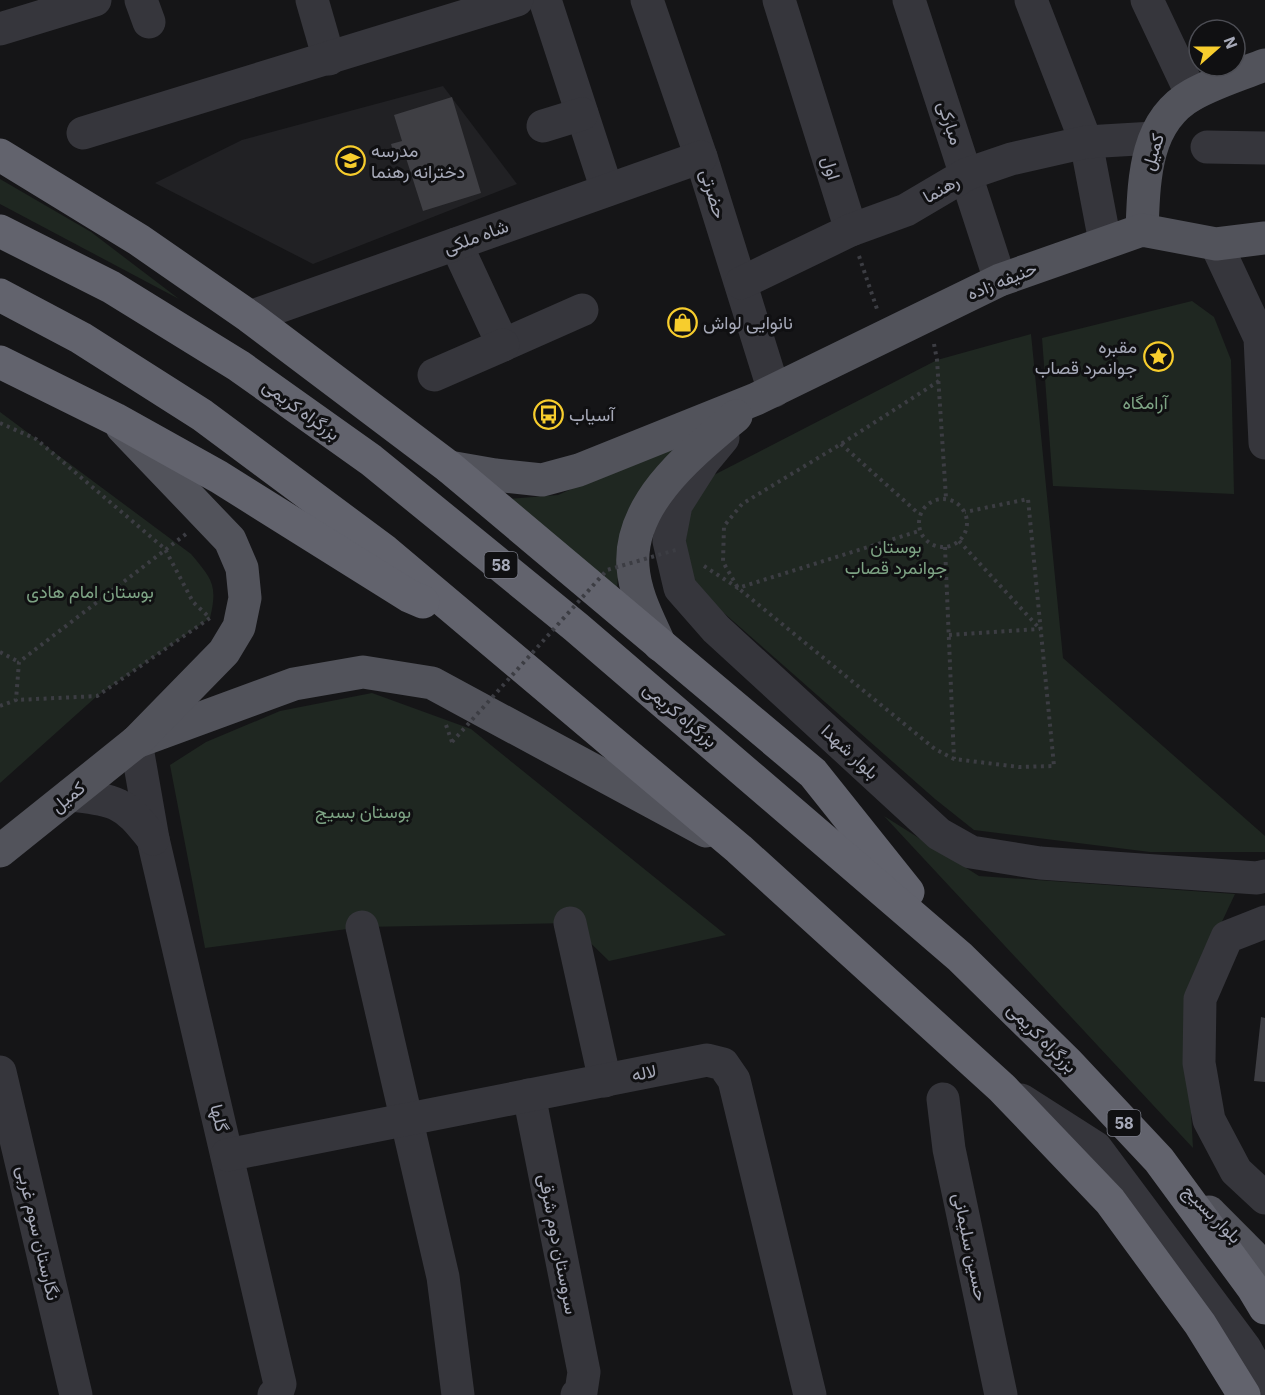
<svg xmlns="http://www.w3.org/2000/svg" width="1265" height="1395" font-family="'IBM Plex Sans',Vazirmatn,sans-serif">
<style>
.built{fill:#212124}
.green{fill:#1f2721}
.building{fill:#3f3f44}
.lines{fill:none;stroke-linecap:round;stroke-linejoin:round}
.path{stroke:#3c3d43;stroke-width:4;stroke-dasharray:3 4.5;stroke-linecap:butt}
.minor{stroke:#36363c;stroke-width:33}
.major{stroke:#52535b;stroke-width:33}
.highway{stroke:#62636d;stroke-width:33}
.path-bridge{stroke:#3c3d43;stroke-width:4;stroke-dasharray:3 4.5;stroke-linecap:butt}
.labels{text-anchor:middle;stroke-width:6;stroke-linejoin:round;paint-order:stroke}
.shield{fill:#101012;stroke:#797b86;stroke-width:1.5}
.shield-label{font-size:16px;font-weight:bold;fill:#a6a9b8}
.street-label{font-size:18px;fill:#a6a9b8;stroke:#101012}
.poi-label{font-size:18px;fill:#a6a9b8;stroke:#101012;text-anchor:start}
.park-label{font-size:18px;fill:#7da384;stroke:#101012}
</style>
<rect width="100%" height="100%" fill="#151517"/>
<polygon class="built" points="443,86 517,184 313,264 155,183 242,140"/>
<g class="green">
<polygon points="0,179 91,232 179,299 0,204"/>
<polygon points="1192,301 1214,317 1231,360 1234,494 1053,486 1042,338"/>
<polygon points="1031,334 1063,658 1265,836 1265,852 1150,852 974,830 935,799 716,606 695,582 684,557 690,499 712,476 937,360"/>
<path d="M0 412 191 554C212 579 218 585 210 618L97 696 0 783Z"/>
<polygon points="707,428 621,541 617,589 508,499 558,495"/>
<polygon points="372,693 471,729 726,935 609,961 570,923 362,927 205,948 170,765 206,742 280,711"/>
<polygon points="884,816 979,876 1235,894 1185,1000 1193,1148"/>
</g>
<g class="building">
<polygon points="452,97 481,193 423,211 406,158 396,161 391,144 402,141 394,115"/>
<polygon points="1261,1017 1265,1018 1265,1082 1254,1081"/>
</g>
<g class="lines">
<g class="path">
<polyline points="859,256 877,309"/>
<polyline points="934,344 937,360 946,498"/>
<polyline points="939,381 841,444 742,504 724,526 723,562 738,588 935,749 954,759 1019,767 1054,766 1028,499 965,512"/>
<polyline points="0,423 36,439 165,549 193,602 210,618 97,696 16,700"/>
<polyline points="841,444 919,514"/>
<circle cx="943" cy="523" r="24"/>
<polyline points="959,541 1040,629"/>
<polyline points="945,547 954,759"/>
<polyline points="704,566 738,588 919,531"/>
<polyline points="949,635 1040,629"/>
<polyline points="0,652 19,662"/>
<polyline points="0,706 16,700 19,662 186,534"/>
<polyline points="446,725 452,742"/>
</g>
<g class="minor">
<polyline points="141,0 149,22"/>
<polyline points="312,0 329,59"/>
<polyline points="545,0 607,190"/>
<polyline points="647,0 701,157 774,391"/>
<polyline points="779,0 851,230"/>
<polyline points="909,0 1000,280"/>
<polyline points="1031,0 1086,142 1105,242"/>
<polyline points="1147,0 1192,95"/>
<polyline points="0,29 95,0"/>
<polyline points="543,126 582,114"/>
<polyline points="83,133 517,0"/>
<polyline points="1207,147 1265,148"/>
<polyline points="456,244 503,345 582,310"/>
<polyline points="1216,244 1260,338 1265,443"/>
<polyline points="741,283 851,230 906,210 967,174 1011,159 1086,142 1154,138"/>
<polyline points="250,317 701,157"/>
<polyline points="434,375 503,345"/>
<polyline points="723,438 704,461 676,505 669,541 680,588 716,629 939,834 971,852 1040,863 1257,878 1265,876"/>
<polyline points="136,742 153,839 280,1384 277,1393 274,1395"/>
<path d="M70 795C86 797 104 798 118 805 133 812 143 827 153 839"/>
<polyline points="1265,922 1227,937 1200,999 1199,1063 1209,1120 1236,1171 1265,1198"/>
<polyline points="570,923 605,1081"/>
<polyline points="362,927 443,1277 458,1395"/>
<polyline points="0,1072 76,1395"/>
<polyline points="529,1095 584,1372 581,1392 577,1395"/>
<polyline points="943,1099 949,1149 1001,1395"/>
<polyline points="1021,1100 1096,1148 1245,1348 1265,1385"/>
<polyline points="227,1155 707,1060 723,1064 734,1080 810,1395"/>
</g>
<g class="major">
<path d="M1142 230C1144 181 1144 122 1192 95 1215 82 1241 74 1265 65"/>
<polyline points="449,467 495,475 542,480 579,470 756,399 1000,280 1142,230 1216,244 1265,238"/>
<path d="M660 645C649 620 635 595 633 567 628 503 692 453 736 416"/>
<polyline points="136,742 294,684 363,672 432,683 706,831"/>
<polyline points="0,851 136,742 224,652 239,627 245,598 242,568 230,540 122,427"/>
<polyline points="1209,1212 1265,1268"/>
</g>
<g class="highway">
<polyline points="0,155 139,240 250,317 449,467 813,773 908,892"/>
<polyline points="0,231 111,287 239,366 371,460 576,627 960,957 1068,1063 1159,1160 1253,1288 1265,1308"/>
<polyline points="0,295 81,338 202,415 385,551 739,849 1002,1088 1110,1201 1200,1324 1244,1395"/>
<polyline points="0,362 115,419 219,477 409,596 423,602"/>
</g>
<polyline class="path-bridge" points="452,742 607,570 679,549"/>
</g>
<defs>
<symbol id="school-ring" viewBox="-11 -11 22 22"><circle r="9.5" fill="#101012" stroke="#f7cd2d" stroke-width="1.5"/><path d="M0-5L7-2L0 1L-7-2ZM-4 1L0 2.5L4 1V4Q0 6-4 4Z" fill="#f7cd2d"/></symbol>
<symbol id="shop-ring" viewBox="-11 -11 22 22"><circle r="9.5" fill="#101012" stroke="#f7cd2d" stroke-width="1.5"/><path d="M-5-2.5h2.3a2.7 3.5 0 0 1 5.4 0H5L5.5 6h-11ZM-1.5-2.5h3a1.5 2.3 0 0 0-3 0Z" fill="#f7cd2d"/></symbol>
<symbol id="sight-ring" viewBox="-11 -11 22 22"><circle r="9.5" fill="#101012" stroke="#f7cd2d" stroke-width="1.5"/><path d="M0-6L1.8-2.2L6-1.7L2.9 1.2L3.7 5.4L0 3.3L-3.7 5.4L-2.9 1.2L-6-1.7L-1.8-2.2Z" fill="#f7cd2d"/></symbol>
<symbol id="bus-ring" viewBox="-11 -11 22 22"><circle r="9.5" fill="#101012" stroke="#f7cd2d" stroke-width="1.5"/><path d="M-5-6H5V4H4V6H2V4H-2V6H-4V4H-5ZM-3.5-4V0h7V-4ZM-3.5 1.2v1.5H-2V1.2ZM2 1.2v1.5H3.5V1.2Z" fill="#f7cd2d"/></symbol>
</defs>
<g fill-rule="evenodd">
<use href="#school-ring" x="334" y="144" width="33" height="33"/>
<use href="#shop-ring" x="666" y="306" width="33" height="33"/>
<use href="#sight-ring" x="1142" y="340" width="33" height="33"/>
<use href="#bus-ring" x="532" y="398" width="33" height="33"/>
</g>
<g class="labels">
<g class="shield">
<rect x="484.5" y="552" width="33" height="26" rx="4.5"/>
<rect x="1107.5" y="1110" width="33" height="26" rx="4.5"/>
</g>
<g class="shield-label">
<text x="501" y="571">58</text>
<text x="1124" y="1129">58</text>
</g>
<g class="street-label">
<text transform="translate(950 123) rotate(72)" y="6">مبارکی</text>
<text transform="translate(1153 152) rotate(-73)" y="6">کمیل</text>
<text transform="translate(831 168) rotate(73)" y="6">اول</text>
<text transform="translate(941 189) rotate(-30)" y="6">رهنما</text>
<text transform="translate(713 194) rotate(73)" y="6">حضرتی</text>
<text transform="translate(476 237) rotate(-20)" y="6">شاه ملکی</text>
<text transform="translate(1002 281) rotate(-22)" y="6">حنیفه زاده</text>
<text transform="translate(301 410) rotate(36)" y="6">بزرگراه کریمی</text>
<text transform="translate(680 715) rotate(40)" y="6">بزرگراه کریمی</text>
<text transform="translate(850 752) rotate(43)" y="6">بلوار شهدا</text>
<text transform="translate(68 797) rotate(-39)" y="6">کمیل</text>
<text transform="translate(1042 1038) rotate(45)" y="6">بزرگراه کریمی</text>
<text transform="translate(644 1073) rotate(-11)" y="6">لاله</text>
<text transform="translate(219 1118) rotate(77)" y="6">گلها</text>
<text transform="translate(1212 1214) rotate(45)" y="6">بلوار بسیج</text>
<text transform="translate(38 1233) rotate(77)" y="6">نگارستان سوم غربی</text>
<text transform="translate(558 1244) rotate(79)" y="6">سروستان دوم شرقی</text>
<text transform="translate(970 1247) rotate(78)" y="6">حسین سلیمانی</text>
</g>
<g class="poi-label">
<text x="371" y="157">مدرسه<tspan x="371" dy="21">دخترانه رهنما</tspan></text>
<text x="703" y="329">نانوایی لواش</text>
<text x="1137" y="353" text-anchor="end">مقبره<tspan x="1137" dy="21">جوانمرد قصاب</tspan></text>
<text x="569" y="421">آسیاب</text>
</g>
<g class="park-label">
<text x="1145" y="409">آرامگاه</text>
<text x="896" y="553">بوستان<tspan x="896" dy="21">جوانمرد قصاب</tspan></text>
<text x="90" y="598">بوستان امام هادی</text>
<text x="363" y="818">بوستان بسیج</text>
</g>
</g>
<g transform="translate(1217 48) rotate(69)"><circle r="28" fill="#101012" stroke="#4c4d54" stroke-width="1.5"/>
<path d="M0-4.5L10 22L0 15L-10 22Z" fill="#f7cd2d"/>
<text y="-9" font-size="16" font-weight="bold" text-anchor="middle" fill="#a6a9b8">N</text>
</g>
</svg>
